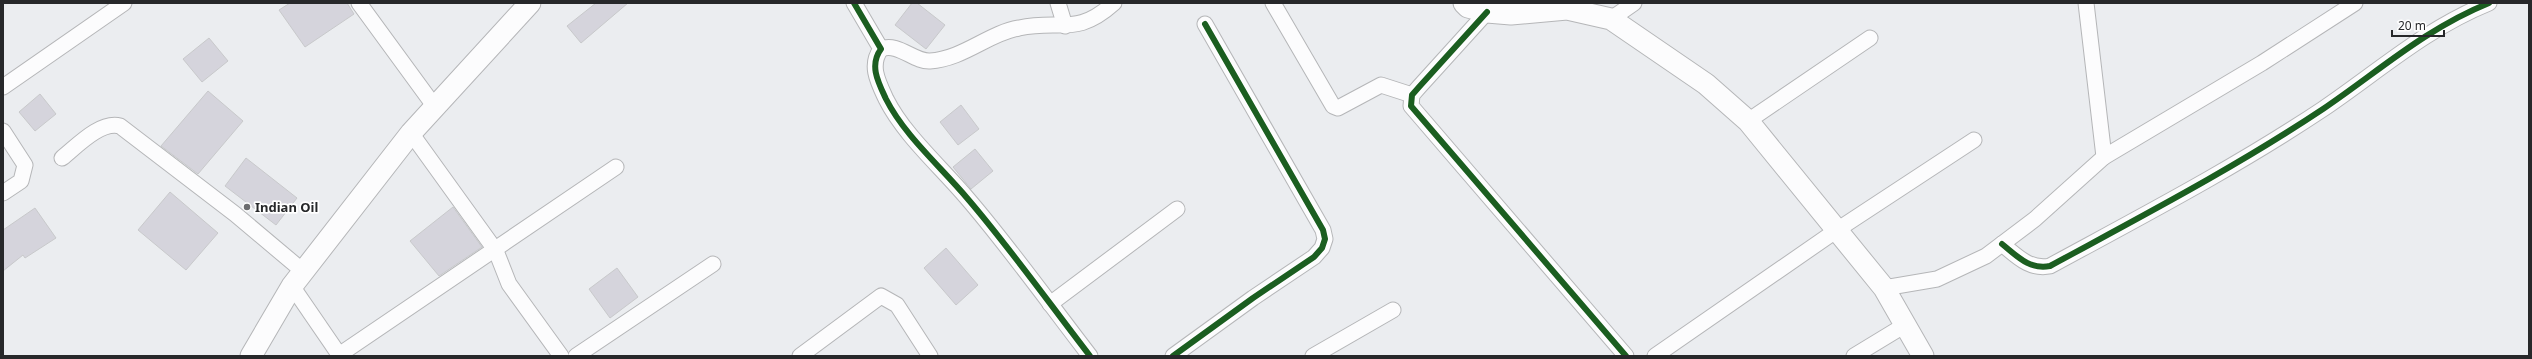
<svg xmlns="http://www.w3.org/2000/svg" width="2532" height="359" font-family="'Noto Sans',sans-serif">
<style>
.building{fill:#d5d4dc;stroke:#c8c9cb}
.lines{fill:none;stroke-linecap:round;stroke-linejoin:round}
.minor-casing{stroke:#b5b6b8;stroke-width:17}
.secondary-casing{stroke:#b5b6b8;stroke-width:23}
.minor{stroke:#fcfcfd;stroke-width:15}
.secondary{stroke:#fcfcfd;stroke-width:21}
.cycleway-casing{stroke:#fff;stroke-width:8}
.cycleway{stroke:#1b5e20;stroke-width:6}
.poi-dot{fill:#6c6d6f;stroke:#fff;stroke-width:1.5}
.labels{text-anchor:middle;stroke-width:3.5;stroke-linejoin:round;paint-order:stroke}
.poi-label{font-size:13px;font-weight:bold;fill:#27282a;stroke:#fff;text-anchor:start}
</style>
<rect width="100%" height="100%" fill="#ebedf0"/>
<g class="building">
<polygon points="290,3 347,3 354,14 305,47 279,10"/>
<polygon points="596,3 628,3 581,43 567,26"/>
<polygon points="912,3 917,3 945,25 926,49 895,25"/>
<polygon points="209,38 228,61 202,82 183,59"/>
<polygon points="208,91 243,121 198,174 161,146"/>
<polygon points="40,94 56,114 35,131 19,112"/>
<polygon points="961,105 979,129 958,145 940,122"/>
<polygon points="975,149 993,171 971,189 953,167"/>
<polygon points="246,158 297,198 276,225 225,186"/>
<polygon points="170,192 218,233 186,270 138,230"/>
<polygon points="453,207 482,247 439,276 410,241"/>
<polygon points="35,208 56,238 25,258 23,255 3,271 3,230"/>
<polygon points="946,248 978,285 956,305 924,268"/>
<polygon points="617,268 638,297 610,318 589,289"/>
</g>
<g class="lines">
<defs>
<g id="minor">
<polyline points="359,3 435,107"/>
<path d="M854 3 881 49C869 65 878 82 886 99 904 135 941 167 967 198 1010 248 1049 303 1090 356"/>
<polyline points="1058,3 1065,26"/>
<polyline points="1273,3 1333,106 1338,108 1381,85 1412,95"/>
<polyline points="2086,3 2104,157"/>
<polyline points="1487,12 1419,87 1412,95 1411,106 1626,356"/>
<polyline points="1611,19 1634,3"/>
<path d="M881 49C898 42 914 62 930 61 963 59 989 33 1019 28 1062 19 1076 37 1114 3"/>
<polyline points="3,87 124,3"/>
<polyline points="1748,121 1870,38"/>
<polyline points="3,131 25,165 21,181 3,193"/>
<polyline points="411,133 496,251 509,284 561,356"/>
<path d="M62 158C77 146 100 121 120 126L235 214 304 272"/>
<path d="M2002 244C2017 256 2029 270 2050 266 2142 216 2236 167 2323 109 2379 71 2425 29 2489 3"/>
<polyline points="292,286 340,356"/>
<polyline points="1884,288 1937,279 1986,256 2035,219 2104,157 2262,63 2355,3"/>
<polyline points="1050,304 1177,209"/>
<polyline points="339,355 616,167"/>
<polyline points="576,356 713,264"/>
<polyline points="800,356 881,296 897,305 930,356"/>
<polyline points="1173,356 1253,298 1314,257 1322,248 1325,239 1323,230 1205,24"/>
<polyline points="1313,356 1393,310"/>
<polyline points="1655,356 1837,230 1974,140"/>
<polyline points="1854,356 1905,325"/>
</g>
<g id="secondary">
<polyline points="1464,3 1468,7 1487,12 1511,14 1567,9 1611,19 1706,84 1748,121 1884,288 1923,356"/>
<polyline points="251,356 292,286 411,133 530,3"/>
</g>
</defs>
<use href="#minor" class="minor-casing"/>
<use href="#secondary" class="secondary-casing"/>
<use href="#minor" class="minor"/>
<use href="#secondary" class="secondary"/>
<defs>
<g id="cycleway">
<path d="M854 3 881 49C869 65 878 82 886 99 904 135 941 167 967 198 1010 248 1049 303 1090 356"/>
<polyline points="1487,12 1419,87 1412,95 1411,106 1626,356"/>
<path d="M2002 244C2017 256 2029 270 2050 266 2142 216 2236 167 2323 109 2379 71 2425 29 2489 3"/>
<polyline points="1173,356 1253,298 1314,257 1322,248 1325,239 1323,230 1205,24"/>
</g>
</defs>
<use href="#cycleway" class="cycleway-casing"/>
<use href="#cycleway" class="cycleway"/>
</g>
<circle class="poi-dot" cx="247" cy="207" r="4"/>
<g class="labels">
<g class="poi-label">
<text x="255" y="212">Indian Oil</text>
</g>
</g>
<rect width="2532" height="359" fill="none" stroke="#27282a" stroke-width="8"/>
<path d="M2392 30v6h52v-6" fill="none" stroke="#27282a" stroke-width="2"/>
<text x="2398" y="30" font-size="12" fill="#27282a" stroke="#ffffff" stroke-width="3" paint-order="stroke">20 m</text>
</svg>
